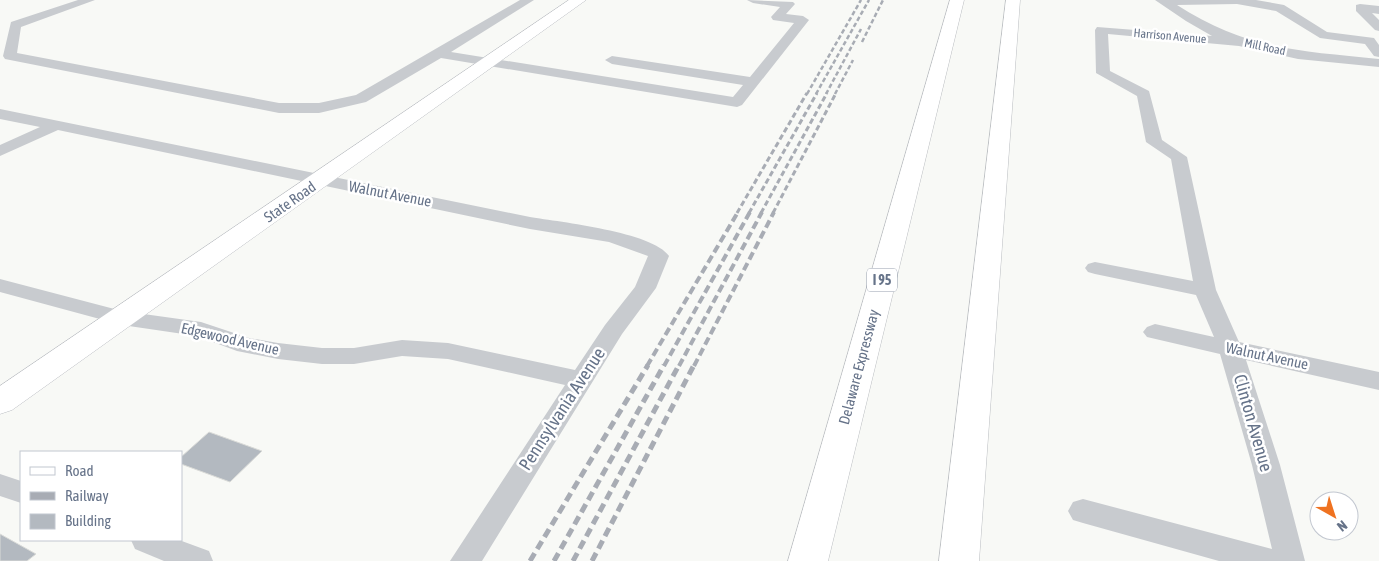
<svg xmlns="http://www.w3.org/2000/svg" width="1379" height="561" font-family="'Asap Condensed',sans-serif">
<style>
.building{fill:#b3b9c0;stroke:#dadbd8}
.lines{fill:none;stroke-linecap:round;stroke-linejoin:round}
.major-casing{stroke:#bbbec3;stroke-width:1}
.highway-casing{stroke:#babdc1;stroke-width:1}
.minor{fill:#c8cbcf;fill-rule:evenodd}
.major{fill:#fff;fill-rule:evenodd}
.highway{fill:#fff;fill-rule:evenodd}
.rail-far3{stroke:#a8acb4;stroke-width:2.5;stroke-dasharray:4.5 2.5;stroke-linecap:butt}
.rail-far2{stroke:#a8acb4;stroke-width:3;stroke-dasharray:5.5 3;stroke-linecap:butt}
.rail-far1{stroke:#a8acb4;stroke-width:4;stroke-dasharray:8 4;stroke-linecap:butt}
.rail{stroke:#a8acb4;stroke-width:5;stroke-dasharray:9 5;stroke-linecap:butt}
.labels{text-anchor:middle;stroke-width:5;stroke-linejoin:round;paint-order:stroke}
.far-street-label{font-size:12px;fill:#667389;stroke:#fff}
.shield{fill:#fff;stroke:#949dac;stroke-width:1}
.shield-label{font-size:14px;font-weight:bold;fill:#667389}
.street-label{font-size:15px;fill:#667389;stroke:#fff}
.near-street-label{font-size:18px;fill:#667389;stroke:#fff}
</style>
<rect width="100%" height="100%" fill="#f8f9f6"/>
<g class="building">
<polygon points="209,432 262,451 230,482 181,464 181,457"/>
<polygon points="0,534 36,554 27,561 0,561"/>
</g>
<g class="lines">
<defs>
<polygon id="major" points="569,0 586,0 12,410 0,414 0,386"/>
<g id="highway">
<polygon points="950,0 964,0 828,561 788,561"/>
<polygon points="1006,0 1020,0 979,561 939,561"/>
</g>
</defs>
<use href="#major" class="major-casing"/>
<use href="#highway" class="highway-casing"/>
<g class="minor">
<polygon points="78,0 95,0 21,27 17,53 279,103 319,103 356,95 520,0 534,0 451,52 733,97 743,85 612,64 605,60 612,56 750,77 794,23 773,20 771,17 780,7 753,3 747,0 793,2 795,4 786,14 803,16 809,20 742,105 737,107 441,58 366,102 319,113 279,113 5,59 3,56 11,22"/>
<path d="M1155 0H1256L1284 5 1327 32 1374 38 1379 45V57L1374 56 1365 44 1320 38 1276 11 1237 4 1177 5C1247 50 1300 51 1379 59V67L1298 59 1239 46 1108 34 1110 71 1149 91 1162 140 1187 157 1216 290 1239 342 1379 372V390L1246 360 1280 465 1305 561H1219L1083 523 1073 520 1068 511 1073 502 1083 499 1272 549 1252 465 1220 354 1147 337 1143 332 1147 327 1155 324 1214 337 1196 295 1095 274 1088 272 1085 268 1088 264 1095 262 1193 281 1171 159 1146 142 1137 96 1096 73 1095 30 1097 27 1212 36 1186 21Z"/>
<polygon points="1360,4 1379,6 1379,14 1372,13 1379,20 1379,31 1375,30 1356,11 1356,5"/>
<path d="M0 109 530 217C560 222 653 232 669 256L656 288 622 334 482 561H450L565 385 448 359 402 356 354 364H322L278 359 237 351 197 336 122 325 0 292V279L122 311 201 322 249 338 278 343 322 348H354L402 340 448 343 575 370 605 325 635 287 648 256 609 242 530 229 58 130 0 156V145L40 127 0 119Z"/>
<polygon points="0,474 21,481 21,503 0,496"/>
<polygon points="131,540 179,540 209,551 213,561 164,561 135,549"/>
</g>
<use href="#major" class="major"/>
<use href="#highway" class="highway"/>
<g class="rail-far3">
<polyline points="862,42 883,0"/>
<polyline points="807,94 861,0"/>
<polyline points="816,94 869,0"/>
<polyline points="826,94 861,29"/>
<polyline points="835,94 853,60"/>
</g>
<g class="rail-far2">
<polyline points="737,213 807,93"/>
<polyline points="749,213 817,93"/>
<polyline points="761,213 827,93"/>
<polyline points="773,213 836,93"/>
</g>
<g class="rail-far1">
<polyline points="647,366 738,212"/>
<polyline points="664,366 750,212"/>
<polyline points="679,366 762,212"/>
<polyline points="694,366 774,212"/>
</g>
<g class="rail">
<polyline points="530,561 648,365"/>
<polyline points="554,561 664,365"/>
<polyline points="573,561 679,365"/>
<polyline points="592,561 694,365"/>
</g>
</g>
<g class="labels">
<g class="far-street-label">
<text transform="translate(1170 36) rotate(5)" y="4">Harrison Avenue</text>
<text transform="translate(1265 47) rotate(12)" y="4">Mill Road</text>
</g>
<rect class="shield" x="867" y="268.5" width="30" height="23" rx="4"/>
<g class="shield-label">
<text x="882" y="285">I 95</text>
</g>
<g class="street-label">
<text transform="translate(390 194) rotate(11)" y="5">Walnut Avenue</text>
<text transform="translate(290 202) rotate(-35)" y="5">State Road</text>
<text transform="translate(230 339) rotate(13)" y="5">Edgewood Avenue</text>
<text transform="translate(1267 356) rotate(12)" y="5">Walnut Avenue</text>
<text transform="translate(859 367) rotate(-75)" y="5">Delaware Expressway</text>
</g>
<g class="near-street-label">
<text transform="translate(562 409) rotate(-57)" y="6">Pennsylvania Avenue</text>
<text transform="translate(1253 423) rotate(74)" y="6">Clinton Avenue</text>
</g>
</g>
<rect x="20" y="451" width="162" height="90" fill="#ffffff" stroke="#c2c7d0"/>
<rect x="30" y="467" width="25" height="8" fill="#ffffff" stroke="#c2c7d0"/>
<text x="65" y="476" font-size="15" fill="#667389">Road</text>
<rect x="30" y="492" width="25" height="8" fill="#a8acb4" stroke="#c2c7d0"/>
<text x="65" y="501" font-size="15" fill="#667389">Railway</text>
<rect x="30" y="514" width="25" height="15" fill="#b3b9c0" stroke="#c2c7d0"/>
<text x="65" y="526" font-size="15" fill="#667389">Building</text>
<g transform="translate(1334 516) rotate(141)"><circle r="24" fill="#ffffff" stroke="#c2c7d0"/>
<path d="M0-4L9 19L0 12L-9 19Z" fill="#ef7220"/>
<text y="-8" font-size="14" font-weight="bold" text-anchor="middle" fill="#667389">N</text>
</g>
</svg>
